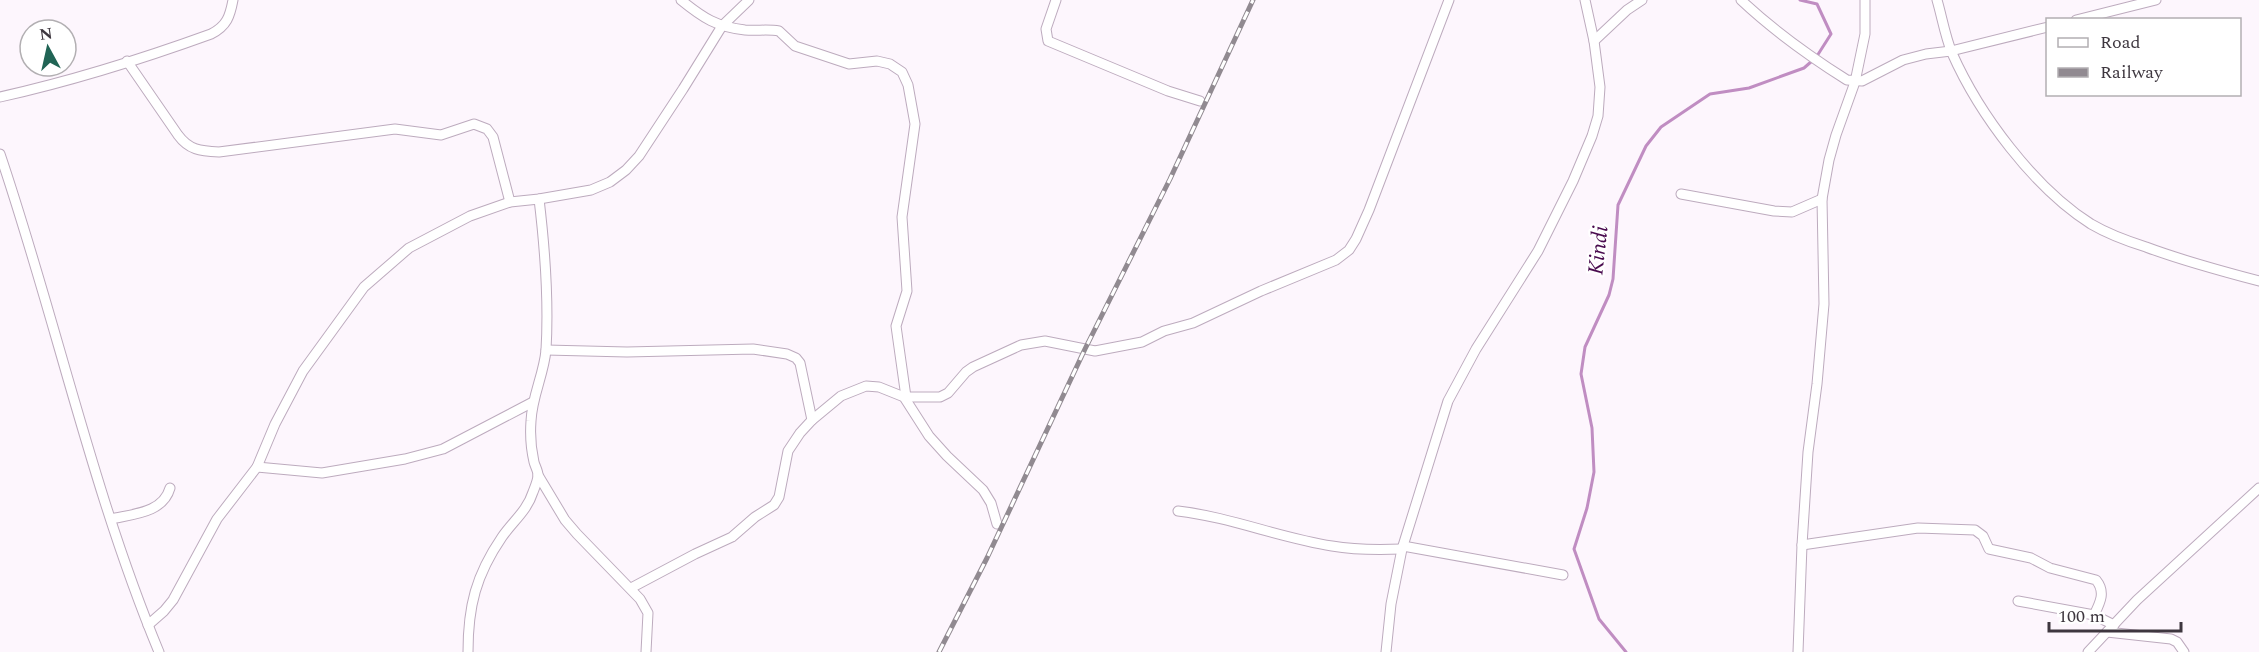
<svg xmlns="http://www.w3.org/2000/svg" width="2259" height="652" font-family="Spectral,serif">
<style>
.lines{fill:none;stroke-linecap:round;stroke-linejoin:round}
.stream{stroke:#c08dc2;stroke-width:3}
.minor-casing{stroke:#bdabbe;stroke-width:11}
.minor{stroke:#fff;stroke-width:9}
.rail-casing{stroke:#918a91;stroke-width:5}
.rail{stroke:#fff;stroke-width:3;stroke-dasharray:9;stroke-linecap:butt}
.labels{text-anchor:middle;stroke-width:4.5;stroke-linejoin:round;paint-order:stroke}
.water-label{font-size:22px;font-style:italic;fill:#4a0b4f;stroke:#fff}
</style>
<rect width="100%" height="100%" fill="#fdf6fd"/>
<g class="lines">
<g class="stream">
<polyline points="1800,0 1817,4 1831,34 1817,56"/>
<polyline points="1626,652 1599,619 1574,549 1587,508 1594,472 1592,428 1581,374 1585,347 1609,295 1613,279 1618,205 1646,146 1661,127 1710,94 1749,88 1804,68 1812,61"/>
</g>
<defs>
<g id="minor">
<path d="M681 0C703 18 717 27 745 30 757 31 768 29 779 31L795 46 849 64 877 61 890 64 902 72 908 85 915 124 902 217 907 291 896 326 906 397"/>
<polyline points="1056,0 1046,29 1048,41 1168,91 1200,101"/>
<path d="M1741 0C1774 31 1809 56 1847 80L1862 81 1903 60 1926 54 1951 51 2048 27"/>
<path d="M1937 0C1942 17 1945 36 1952 53 1979 114 2034 188 2091 224 2108 234 2127 241 2146 247 2183 261 2221 271 2259 281"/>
<polyline points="2076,20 2156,0"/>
<polyline points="1594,41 1627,10 1642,0"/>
<path d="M127 61 178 135C189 150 200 151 219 152L395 129 441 135 474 124 487 129 493 137 510 202"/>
<path d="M0 97C72 81 142 59 211 34 227 26 230 16 233 0"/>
<path d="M0 154C56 319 92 491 159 652"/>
<polyline points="1681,194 1774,211 1792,212 1822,199"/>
<polyline points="546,350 627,352 753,349 787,354 796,358 800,363 812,420"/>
<polyline points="904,397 940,397 948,393 966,372 973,367 1021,345 1045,341 1095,351 1142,342 1164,331 1193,323 1261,291 1336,260 1349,250 1356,239 1369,210 1449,0"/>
<polyline points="257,467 322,473 405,459 443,449 533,402"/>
<polyline points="538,475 565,520 577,534 640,599 648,613 646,652"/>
<path d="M1178 511C1230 517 1280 538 1332 546 1355 550 1378 550 1402 549"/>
<path d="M111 519C133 514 163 513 170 488"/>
<path d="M1802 545 1918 528 1975 530 1983 536 1989 549 2031 558 2050 568 2096 580C2106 592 2100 603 2094 615"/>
<polyline points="1403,546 1563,575"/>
<polyline points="631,588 695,554 732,537 755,517 774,505 779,497 788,451 800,433 812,420 841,396 866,386 879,387 904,397 929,436 947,456 983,490 991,503 997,524"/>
<polyline points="2018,601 2094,615 2114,625"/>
<polyline points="148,625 164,611 173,600 217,519 257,467 275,424 303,371 364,287 409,248 470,216 510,202 539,199 591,190 610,182 626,170 639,156 683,89 722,26 749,0"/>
<polyline points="2107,632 2171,639 2177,642 2184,652"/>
<path d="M468 652C468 606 476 575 502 537 513 521 527 511 533 492 535 487 538 480 538 475 538 471 535 466 534 462 531 449 530 434 531 421 532 396 544 374 546 350 549 300 545 249 539 199"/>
<polyline points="1386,652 1391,604 1402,549 1448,401 1476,349 1538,251 1573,181 1592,136 1598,116 1600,87 1594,41 1585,0"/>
<polyline points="1798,652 1802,545 1808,452 1817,384 1824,304 1822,199 1829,160 1836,135 1855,82 1865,34 1865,0"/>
<polyline points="2088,652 2137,600 2259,488"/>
</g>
</defs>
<use href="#minor" class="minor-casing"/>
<use href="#minor" class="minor"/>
<defs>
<polyline id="rail" points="939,652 987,558 1085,349 1170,179 1253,0"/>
</defs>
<use href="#rail" class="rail-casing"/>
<use href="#rail" class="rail"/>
</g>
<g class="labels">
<g class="water-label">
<text transform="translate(1597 250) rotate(-84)" y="8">Kindi</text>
</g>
</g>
<rect x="2046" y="18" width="195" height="78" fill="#ffffff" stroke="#b2afb2" stroke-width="1.5"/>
<rect x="2058" y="38" width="30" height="9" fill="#ffffff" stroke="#b2afb2" stroke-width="1.5"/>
<text x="2100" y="48" font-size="18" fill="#3e373f">Road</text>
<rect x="2058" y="68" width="30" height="9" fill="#918a91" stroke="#b2afb2" stroke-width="1.5"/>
<text x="2100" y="78" font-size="18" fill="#3e373f">Railway</text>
<g transform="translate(48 48) rotate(352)"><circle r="28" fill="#ffffff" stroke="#b2afb2" stroke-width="1.5"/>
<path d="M0-4.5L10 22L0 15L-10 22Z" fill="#216455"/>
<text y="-9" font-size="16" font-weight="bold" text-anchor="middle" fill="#3e373f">N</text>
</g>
<path d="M2049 622v9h132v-9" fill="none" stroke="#3e373f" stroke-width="3"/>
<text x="2058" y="622" font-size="18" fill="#3e373f" stroke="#ffffff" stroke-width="4.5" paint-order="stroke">100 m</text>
</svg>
